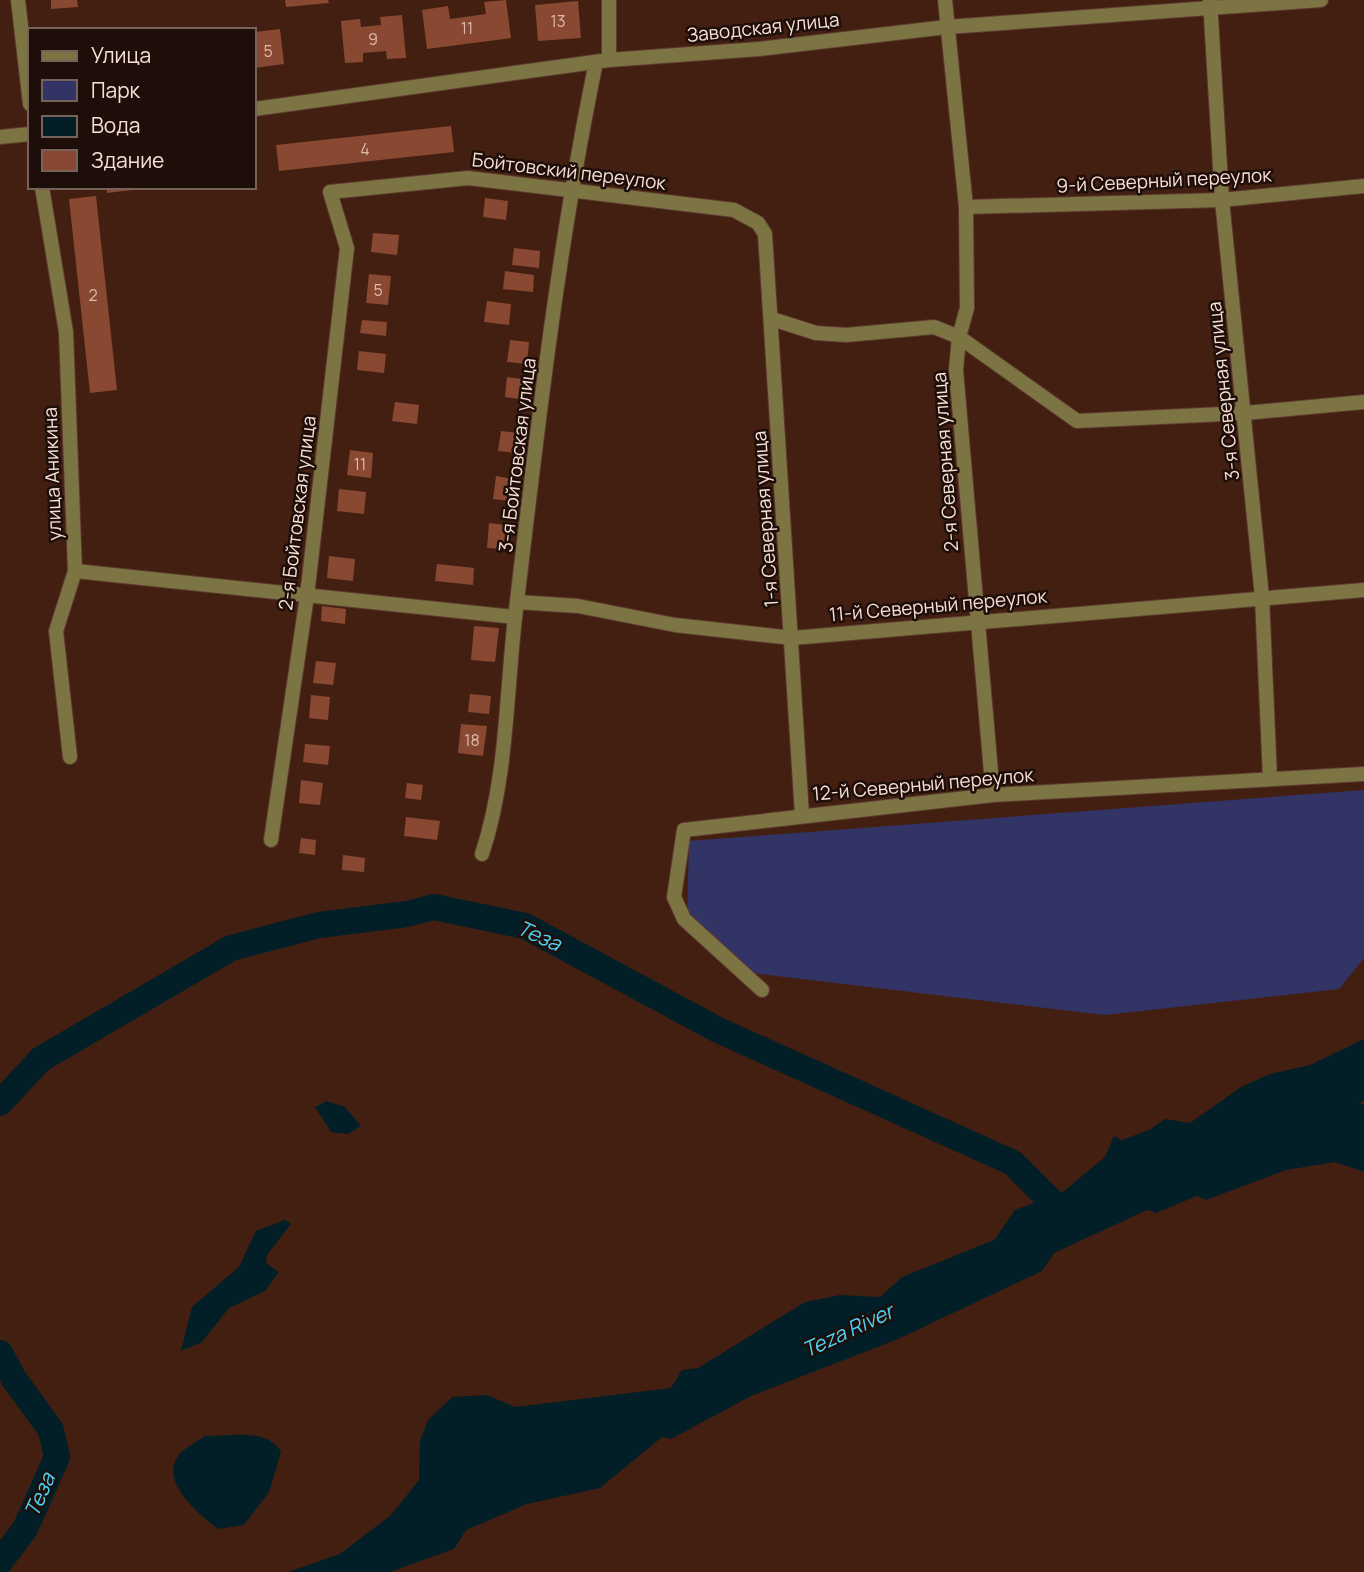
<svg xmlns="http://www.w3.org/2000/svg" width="1364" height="1572" font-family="Manrope,sans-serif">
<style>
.green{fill:#333466}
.water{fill:#021f27}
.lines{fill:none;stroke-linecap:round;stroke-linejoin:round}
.river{stroke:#021f27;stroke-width:26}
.building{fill:#894831}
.minor-casing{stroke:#5c3a2e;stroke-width:16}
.tertiary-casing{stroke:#5c3a2e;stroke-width:16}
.minor{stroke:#7c7443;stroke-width:14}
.tertiary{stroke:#7c7443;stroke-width:14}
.labels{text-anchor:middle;stroke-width:5;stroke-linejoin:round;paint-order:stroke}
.number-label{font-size:16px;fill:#ddbaae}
.street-label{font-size:19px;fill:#f9e0d7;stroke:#1e0e09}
.water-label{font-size:21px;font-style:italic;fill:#4dd2f7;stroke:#1e0e09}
</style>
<rect width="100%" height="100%" fill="#431f12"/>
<polygon class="green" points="1364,790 1364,958 1339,989 1105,1015 742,972 687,922 689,841"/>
<g class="water">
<polygon points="1364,1039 1364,1101 1359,1103 1364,1105 1364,1172 1335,1162 1286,1170 1206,1200 1197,1196 1156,1213 1147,1210 1054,1253 1042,1271 898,1339 751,1396 671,1439 662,1437 600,1488 527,1504 466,1530 454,1549 390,1572 288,1572 340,1554 391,1515 419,1480 420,1441 428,1420 452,1397 487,1395 515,1407 671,1388 682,1370 698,1368 805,1302 840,1295 880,1297 902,1277 994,1240 1015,1210 1064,1191 1105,1157 1114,1136 1122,1140 1151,1129 1165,1119 1190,1123 1241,1087 1270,1074 1310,1065"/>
<polygon points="327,1101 345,1107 361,1126 348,1134 331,1132 315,1107"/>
<polygon points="285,1220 291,1224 267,1255 266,1263 279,1272 265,1291 229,1308 202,1342 181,1351 192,1307 239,1267 256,1231"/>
<path d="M205 1436C228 1436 269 1428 281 1452L269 1492 244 1525 218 1529C200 1515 159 1482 178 1456 184 1448 197 1442 205 1436Z"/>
</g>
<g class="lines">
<g class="river">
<polyline points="0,1103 41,1059 231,948 319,925 407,914 434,907 525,926 718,1030 1013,1163 1064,1214"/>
<polyline points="0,1353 14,1379 51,1430 57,1457 25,1529 0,1562"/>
</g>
</g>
<g class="building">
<polygon points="51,0 77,0 78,7 51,9"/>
<polygon points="285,0 328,0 329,3 286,7"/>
<polygon points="506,0 511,38 427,49 422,10 448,6 450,19 486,14 484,2"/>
<polygon points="578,1 581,38 538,41 535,5"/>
<polygon points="402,15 406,58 387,59 386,51 363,53 363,62 345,63 341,21 360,19 361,27 381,25 380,17"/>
<polygon points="280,29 284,64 254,68 255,32"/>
<polygon points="451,126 454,152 279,171 276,145"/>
<polygon points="107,187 141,187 141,189 107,193"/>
<polygon points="96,196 117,390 90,393 69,199"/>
<polygon points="485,198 508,201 506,220 483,217"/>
<polygon points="373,233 399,235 397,255 371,252"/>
<polygon points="514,248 540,251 539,268 512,265"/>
<polygon points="505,271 534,275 533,292 503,289"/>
<polygon points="369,274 391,276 388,305 366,303"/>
<polygon points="487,301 511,304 509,325 484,322"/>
<polygon points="362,320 387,322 386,336 360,333"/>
<polygon points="510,340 529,342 527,364 507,362"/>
<polygon points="359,351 386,354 384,373 357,370"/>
<polygon points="507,377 523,379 521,399 505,397"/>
<polygon points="395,402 419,405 417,424 392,421"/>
<polygon points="501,431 518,433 516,453 498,451"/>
<polygon points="350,450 373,453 371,478 347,475"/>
<polygon points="496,476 513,479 511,501 493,499"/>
<polygon points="339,489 366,492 364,514 337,511"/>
<polygon points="489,523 506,525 504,549 487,548"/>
<polygon points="329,556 355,559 353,581 327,578"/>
<polygon points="437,564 474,568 473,585 435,581"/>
<polygon points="322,606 346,609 345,624 321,621"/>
<polygon points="474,626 499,628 495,662 471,660"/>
<polygon points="316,661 336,663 333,685 313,683"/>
<polygon points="470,694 491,696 489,714 468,712"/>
<polygon points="311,695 330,697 328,720 309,718"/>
<polygon points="461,724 487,726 483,756 458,753"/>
<polygon points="305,744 330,746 328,765 303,762"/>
<polygon points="301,780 323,783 320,805 299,803"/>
<polygon points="407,783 423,785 421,800 405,798"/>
<polygon points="406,817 440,821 437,840 404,836"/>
<polygon points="301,838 316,840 315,855 299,853"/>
<polygon points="343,855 365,858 364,872 342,870"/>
</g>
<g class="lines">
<defs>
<g id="minor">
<polyline points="945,0 966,207 967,308 959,337 956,370 993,795"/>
<polyline points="1210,0 1222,200 1262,597 1270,778"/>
<polyline points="609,60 609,0"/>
<polyline points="254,109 609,60 759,49 947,27 1321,0"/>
<polyline points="0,137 30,134"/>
<polyline points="966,207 1222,200 1364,186"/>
<polyline points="772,319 816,333 846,335 934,327 959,337 1077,421 1245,413 1364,402"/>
<polyline points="75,571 515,617"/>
<polyline points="517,602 578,606 675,625 792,638 1364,590"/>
<polyline points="271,840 307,596 347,248 330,192 468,178 734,210 758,223 765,234 802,815"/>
<path d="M482 854C507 779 506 696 515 618 537 432 558 246 596 62"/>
<polyline points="762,990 684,919 674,897 684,830 993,795 1364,774"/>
</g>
<g id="tertiary">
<polyline points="18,0 30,104"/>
<polyline points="42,187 66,332 75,571 56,631 70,757"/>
</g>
</defs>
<use href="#minor" class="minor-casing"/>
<use href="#tertiary" class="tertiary-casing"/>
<use href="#minor" class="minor"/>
<use href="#tertiary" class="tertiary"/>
</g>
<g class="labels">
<g class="number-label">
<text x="558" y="27">13</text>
<text x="467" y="34">11</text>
<text x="373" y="45">9</text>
<text x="268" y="57">5</text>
<text x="365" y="155">4</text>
<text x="378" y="296">5</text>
<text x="93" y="301">2</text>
<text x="360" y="470">11</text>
<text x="472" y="746">18</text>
</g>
<g class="street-label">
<text transform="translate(763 27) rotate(-6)" y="7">Заводская улица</text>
<text transform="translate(569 171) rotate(7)" y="7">Бойтовский переулок</text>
<text transform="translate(1164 180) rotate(-3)" y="7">9-й Северный переулок</text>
<text transform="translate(1223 391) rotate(-96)" y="7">3-я Северная улица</text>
<text transform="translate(517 455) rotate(-83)" y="7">3-я Бойтовская улица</text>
<text transform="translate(945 462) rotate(-94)" y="7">2-я Северная улица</text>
<text transform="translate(52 474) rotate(-92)" y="7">улица Аникина</text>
<text transform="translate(297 513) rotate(-83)" y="7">2-я Бойтовская улица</text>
<text transform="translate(765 519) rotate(-94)" y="7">1-я Северная улица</text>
<text transform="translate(938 605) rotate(-5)" y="7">11-й Северный переулок</text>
<text transform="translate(923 784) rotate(-5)" y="7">12-й Северный переулок</text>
</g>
<g class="water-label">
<text transform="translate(539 936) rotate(24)" y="7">Теза</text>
<text transform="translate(848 1331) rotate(-25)" y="7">Teza River</text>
<text transform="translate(40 1495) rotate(-66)" y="7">Теза</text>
</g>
</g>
<rect x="28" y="28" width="228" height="161" fill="#1e0e09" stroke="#76625b" stroke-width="2"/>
<rect x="42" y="51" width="35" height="10" fill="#7c7443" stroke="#76625b" stroke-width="2"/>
<text x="91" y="63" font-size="21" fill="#f9e0d7">Улица</text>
<rect x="42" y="80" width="35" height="21" fill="#333466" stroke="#76625b" stroke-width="2"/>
<text x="91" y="98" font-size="21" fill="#f9e0d7">Парк</text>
<rect x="42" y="116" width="35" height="21" fill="#021f27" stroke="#76625b" stroke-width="2"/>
<text x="91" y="133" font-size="21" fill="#f9e0d7">Вода</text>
<rect x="42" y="150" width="35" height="21" fill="#894831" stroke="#76625b" stroke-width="2"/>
<text x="91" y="168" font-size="21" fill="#f9e0d7">Здание</text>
</svg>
